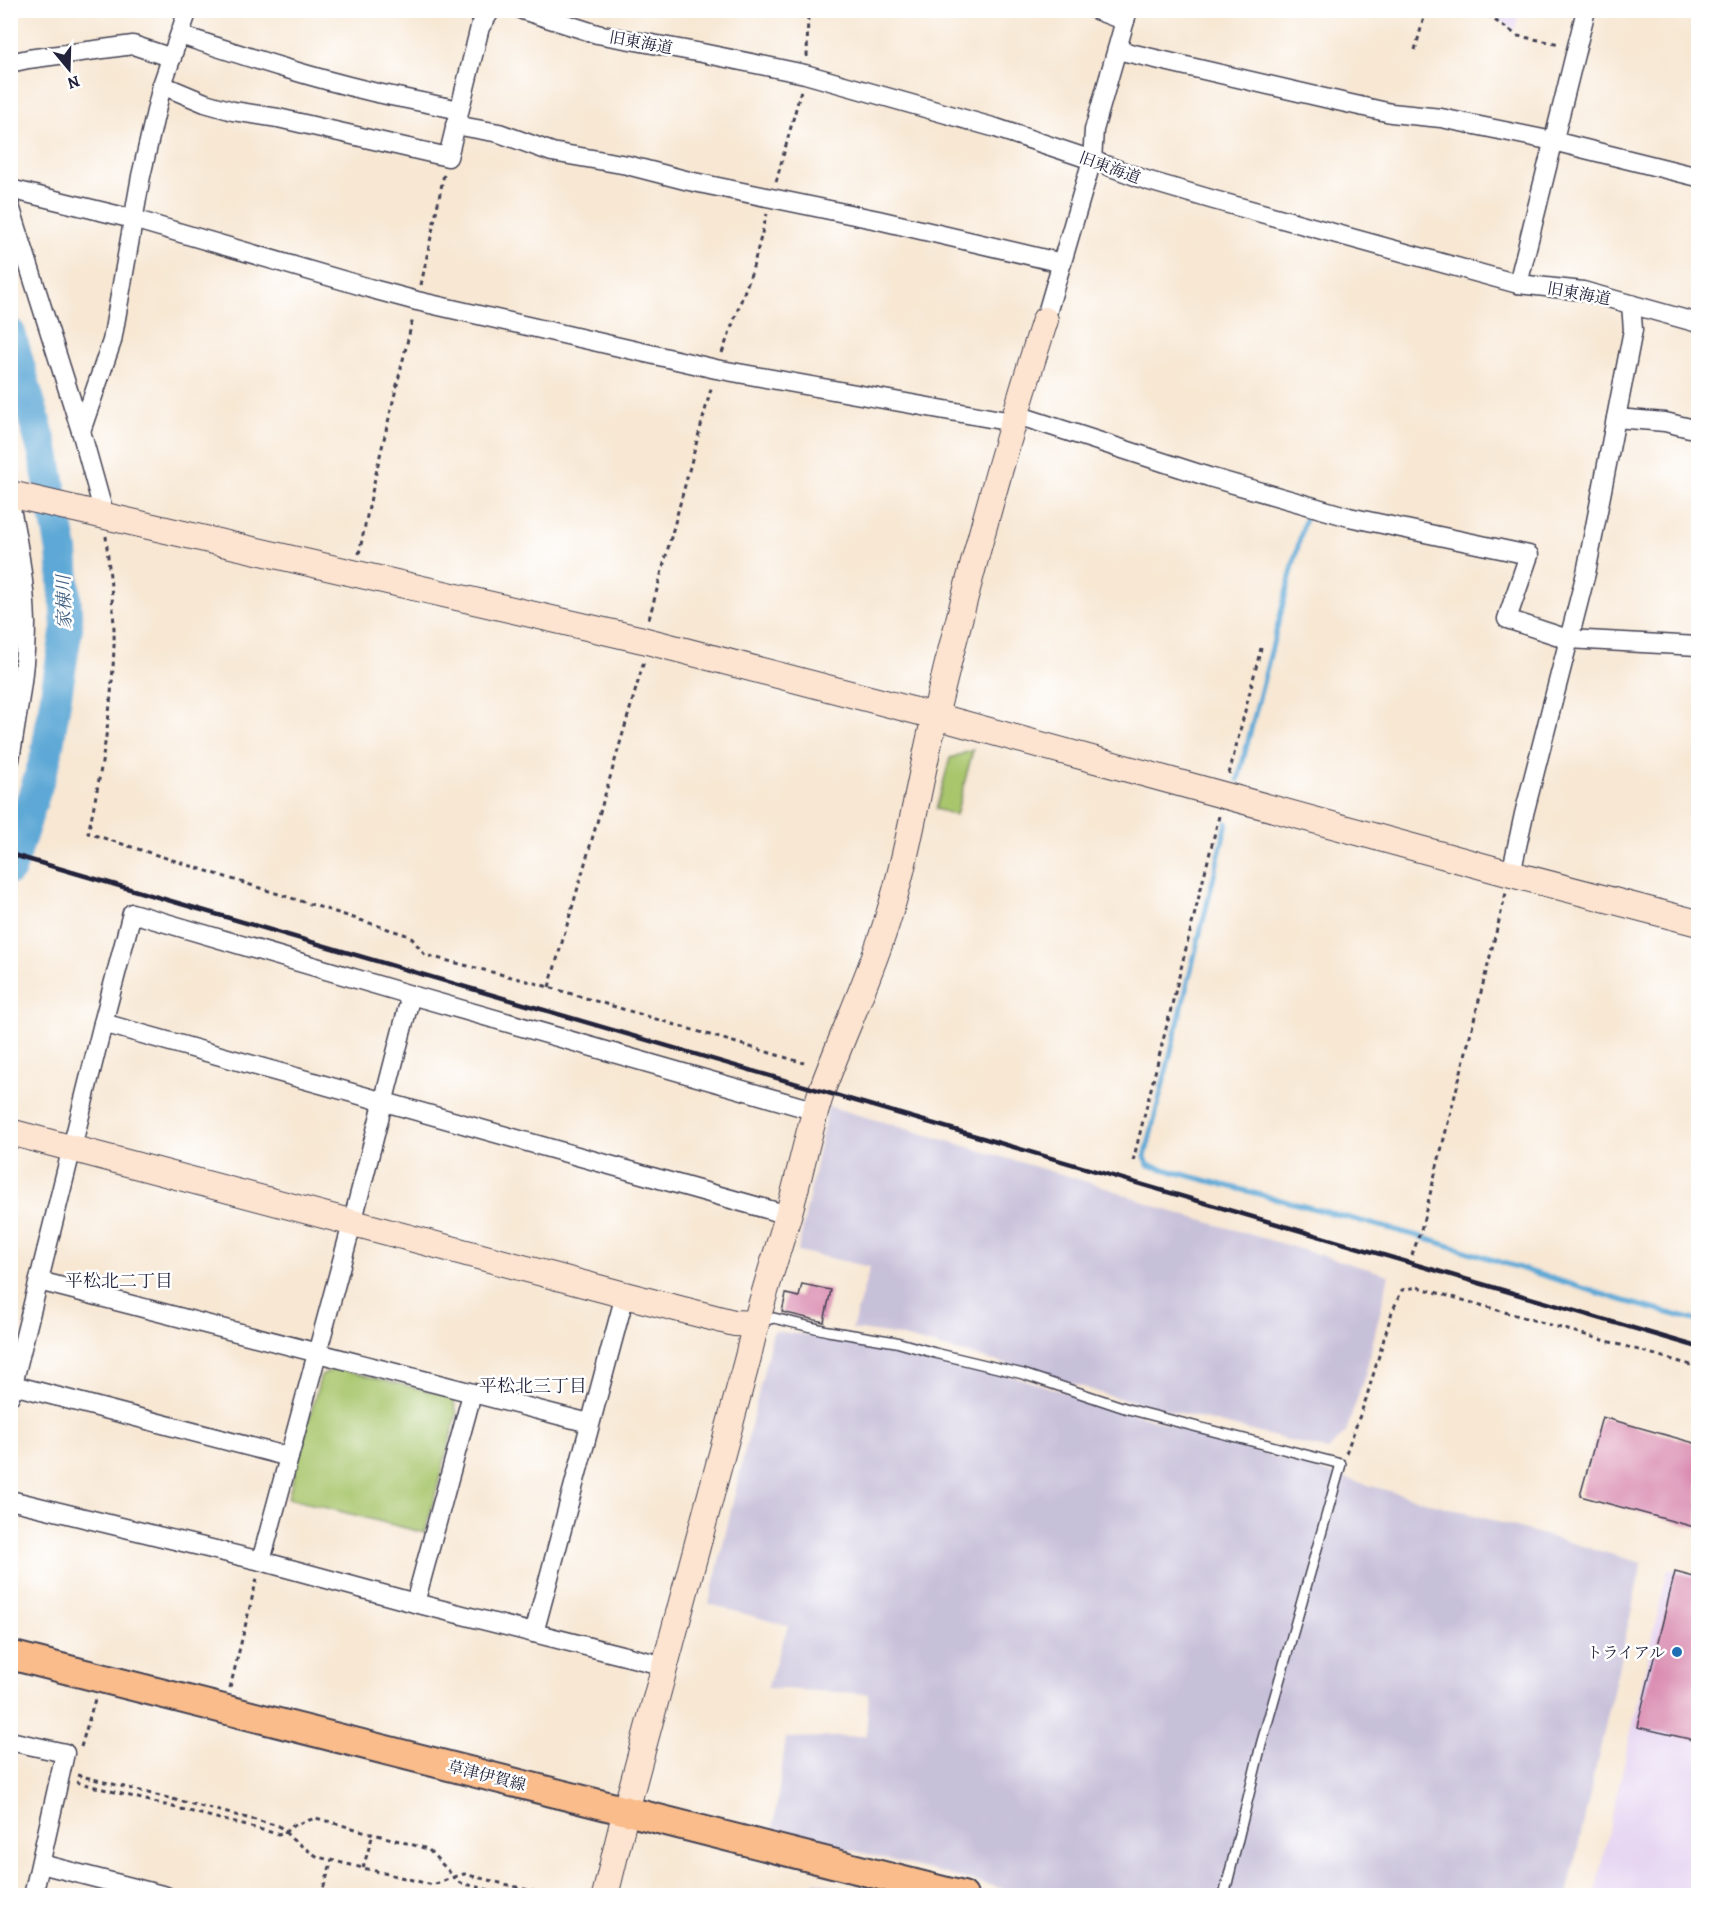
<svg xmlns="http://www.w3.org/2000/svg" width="1709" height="1906" font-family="Alegreya,'Noto Serif JP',serif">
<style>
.built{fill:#e5d3f1}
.industrial{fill:#c7c0d9}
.green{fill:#a9c66d;stroke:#667454;stroke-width:1.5}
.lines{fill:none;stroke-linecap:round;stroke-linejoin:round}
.stream{stroke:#5da8d6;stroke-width:5}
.river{stroke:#5da8d6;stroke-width:32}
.building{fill:#da8db1}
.lane-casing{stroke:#424052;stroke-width:12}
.street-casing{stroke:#424052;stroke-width:21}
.secondary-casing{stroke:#424052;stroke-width:28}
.primary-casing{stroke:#424052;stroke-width:32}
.path{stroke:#424052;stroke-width:3;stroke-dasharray:4.5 4.5;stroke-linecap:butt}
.lane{stroke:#fff;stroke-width:9}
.street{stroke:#fff;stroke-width:18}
.secondary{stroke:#fde4d0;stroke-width:26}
.primary{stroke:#f9bc8a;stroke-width:28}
.rail{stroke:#22223b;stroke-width:4.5}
.poi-dot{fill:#1f6fb2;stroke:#fff;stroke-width:2}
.labels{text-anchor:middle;stroke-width:5;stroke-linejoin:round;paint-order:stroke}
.street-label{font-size:16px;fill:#22223b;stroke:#fff}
.poi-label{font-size:16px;fill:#22223b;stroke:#fff;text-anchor:end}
.water-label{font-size:18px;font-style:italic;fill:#3d5e81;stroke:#fff}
.neighbourhood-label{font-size:18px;fill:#22223b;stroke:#fff}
</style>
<rect width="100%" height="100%" fill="#fff"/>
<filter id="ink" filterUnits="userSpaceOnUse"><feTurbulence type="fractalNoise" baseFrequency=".0167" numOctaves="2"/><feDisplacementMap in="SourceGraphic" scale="12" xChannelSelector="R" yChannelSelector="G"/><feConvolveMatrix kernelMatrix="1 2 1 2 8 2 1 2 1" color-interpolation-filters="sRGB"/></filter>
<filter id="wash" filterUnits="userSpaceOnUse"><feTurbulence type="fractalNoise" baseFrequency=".008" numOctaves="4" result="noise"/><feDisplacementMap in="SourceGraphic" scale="24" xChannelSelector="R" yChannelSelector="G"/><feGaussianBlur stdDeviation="1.35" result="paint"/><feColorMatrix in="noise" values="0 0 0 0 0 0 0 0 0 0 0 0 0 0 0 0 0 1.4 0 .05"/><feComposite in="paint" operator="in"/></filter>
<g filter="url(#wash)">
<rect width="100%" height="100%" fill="#f7e7d3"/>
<g class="built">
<polygon points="1485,11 1519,11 1515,30"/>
<polygon points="1668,1569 1698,1576 1698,1895 1594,1896"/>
</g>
<g class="industrial">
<polygon points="828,1106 1105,1187 1163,1209 1389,1275 1365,1375 1346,1432 1328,1450 1107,1395 1048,1375 895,1335 852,1329 870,1267 798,1251"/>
<polygon points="773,1331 893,1345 1022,1379 1347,1479 1642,1563 1567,1896 1028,1895 773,1830 786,1738 866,1736 869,1694 767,1688 788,1626 709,1604"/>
<polygon points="815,1881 871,1895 812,1895"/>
</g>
<g class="green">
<polygon points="973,750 956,815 936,809 950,758"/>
<polygon points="336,1368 453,1397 457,1414 425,1533 288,1498 321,1375"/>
</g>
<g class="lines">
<g class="stream">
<polyline points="1238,780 1306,515"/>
<polyline points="1227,823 1145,1157 1148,1165 1418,1236 1624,1301 1698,1321"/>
</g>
<polyline class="river" points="10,334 44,454 62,551 67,627 46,757 10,869"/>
</g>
<g id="blocks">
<g class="building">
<polygon points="802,1284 831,1290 824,1322 782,1312 786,1294 799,1297"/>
<polygon points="1602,1417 1698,1444 1698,1528 1580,1496"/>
<polygon points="1675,1572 1698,1578 1698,1741 1637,1727"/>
</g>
</g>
</g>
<g filter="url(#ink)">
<use href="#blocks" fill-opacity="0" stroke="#424052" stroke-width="1.5"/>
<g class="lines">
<defs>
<polyline id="lane" points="760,1322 774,1318 828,1331 896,1342 935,1353 1023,1374 1128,1409 1341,1464 1261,1745 1224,1896"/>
<g id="street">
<polyline points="522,10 597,34 702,53 805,74 996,128 1092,160 1146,180 1214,200 1518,284 1583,291 1698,323"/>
<polyline points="1096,10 1125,21"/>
<path d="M180 35C242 55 305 76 369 91 399 98 429 103 459 110"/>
<polyline points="1117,50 1342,102 1391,113 1441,118 1553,141 1698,177"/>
<polyline points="10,63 28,59 133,45 172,58"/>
<polyline points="162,85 205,103 233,111 278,118 448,157 480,27 491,10"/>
<polyline points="455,125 499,133 552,152 627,165 689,181 878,220 1062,263"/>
<polyline points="10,189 133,219 376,290 417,301 716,369 1012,422"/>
<polyline points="10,206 81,431 105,517"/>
<polyline points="1518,284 1586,10"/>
<polyline points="1045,320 1092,160 1094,130 1128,10"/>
<polyline points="1014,414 1209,477 1349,517 1529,555 1507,619 1568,639 1698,646"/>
<polyline points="1616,418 1665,422 1698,430"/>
<polyline points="81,431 112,341 141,176 162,85 188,10"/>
<path d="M10 504C18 541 25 585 26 623 26 669 17 715 10 760"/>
<polyline points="1511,874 1524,814 1586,573 1633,330 1631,304"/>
<polyline points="103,1023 788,1215"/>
<polyline points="39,1281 589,1423"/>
<polyline points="13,1385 289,1457"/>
<polyline points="10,1396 103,1023 132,913 411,995 816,1111"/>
<polyline points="10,1500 261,1561 415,1603 665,1666"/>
<polyline points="261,1561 349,1235 411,995"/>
<polyline points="415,1603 472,1394"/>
<polyline points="534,1633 625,1295"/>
<polyline points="10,1741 65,1753 33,1896"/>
<polyline points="41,1864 166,1896"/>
</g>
<g id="secondary">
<polyline points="10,494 643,640 935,716 1511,874 1698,923"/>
<polyline points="10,1132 625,1295 734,1323 755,1324"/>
<path d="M605 1896 626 1810 748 1357C758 1309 774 1263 788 1216 800 1175 808 1131 822 1090 843 1033 870 977 888 918 909 851 919 781 936 712 968 580 1003 450 1045 320"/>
</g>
<polyline id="primary" points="10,1655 963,1896"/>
</defs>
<use href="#lane" class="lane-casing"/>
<use href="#street" class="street-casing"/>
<use href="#secondary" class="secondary-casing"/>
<use href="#primary" class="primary-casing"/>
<g class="path">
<polyline points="1480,10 1518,36 1560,44"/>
<polyline points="1415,50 1426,10"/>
<polyline points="807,57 808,10"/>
<polyline points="776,182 801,90"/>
<polyline points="421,285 444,174"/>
<polyline points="722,353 752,271 767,214"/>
<path d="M106 536C109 573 115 610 114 646 112 709 102 771 88 833L410 936 425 955 535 983 804 1063"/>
<polyline points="359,554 378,464 413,318"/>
<polyline points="649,619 712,385"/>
<polyline points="1229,774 1261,648"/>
<polyline points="549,987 644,661"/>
<polyline points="1133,1161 1219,816"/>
<polyline points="1412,1255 1421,1230 1506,893"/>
<polyline points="1346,1453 1366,1399 1392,1312 1402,1290 1417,1287 1698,1367"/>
<polyline points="230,1688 257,1578"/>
<polyline points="81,1747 95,1699"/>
<polyline points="77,1775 279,1826 285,1832 294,1825 316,1818 428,1849 454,1877 464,1874 553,1896"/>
<polyline points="76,1782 278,1834 285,1832 293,1840 318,1857 433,1885 454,1877 461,1883 514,1896"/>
<polyline points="363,1868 373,1834"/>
<polyline points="321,1896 332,1860"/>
</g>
<use href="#lane" class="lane"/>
<use href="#street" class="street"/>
<use href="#secondary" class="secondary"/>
<use href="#primary" class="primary"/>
<polyline class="rail" points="10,854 1698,1347"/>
</g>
</g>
<circle class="poi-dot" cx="1677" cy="1652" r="6"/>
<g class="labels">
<g class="street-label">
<text transform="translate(641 42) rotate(10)" y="6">旧東海道</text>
<text transform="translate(1110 167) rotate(20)" y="6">旧東海道</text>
<text transform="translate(1579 293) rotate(10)" y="6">旧東海道</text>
<text transform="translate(487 1775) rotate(14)" y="6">草津伊賀線</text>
</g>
<g class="poi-label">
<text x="1665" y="1658">トライアル</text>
</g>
<g class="water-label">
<text transform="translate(64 602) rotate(-91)" y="6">家棟川</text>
</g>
<g class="neighbourhood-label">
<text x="119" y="1287">平松北二丁目</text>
<text x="533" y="1392">平松北三丁目</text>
</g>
</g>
<rect width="1709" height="1906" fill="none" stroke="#fff" stroke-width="36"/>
<g transform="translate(69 69) rotate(161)" stroke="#ffffff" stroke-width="4.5" paint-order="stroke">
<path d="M0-4.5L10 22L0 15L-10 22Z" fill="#22223b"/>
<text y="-9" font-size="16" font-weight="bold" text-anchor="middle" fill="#22223b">N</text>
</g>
</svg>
